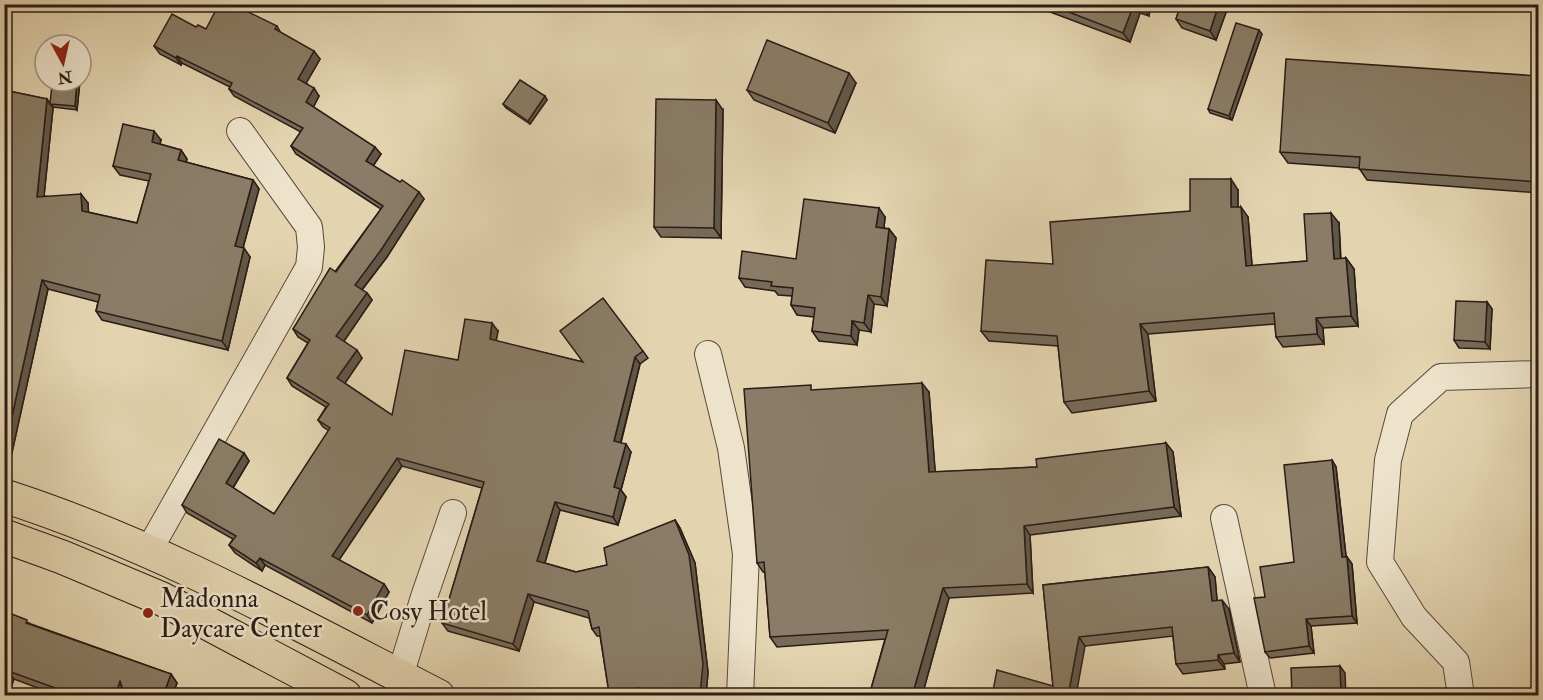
<svg xmlns="http://www.w3.org/2000/svg" width="1543" height="700" font-family="'IM FELL Double Pica',serif">
<style>
.lines{fill:none;stroke-linecap:round;stroke-linejoin:round}
.street-casing{stroke:#584a3d;stroke-width:28}
.primary-casing{stroke:#2a1c17;stroke-width:35}
.street{stroke:#ede3cb;stroke-width:26}
.primary{stroke:#e3d4af;stroke-width:33}
.wall{fill:#776b58;stroke:#2a1c17;stroke-width:1.5}
.shaded-wall{fill:#615747;stroke:#2a1c17;stroke-width:1.5}
.building{fill:#8a7c66;stroke:#2a1c17;stroke-width:1.5}
.poi-dot{fill:#8f2418;stroke:#ede3cb;stroke-width:2}
.labels{text-anchor:middle;stroke-width:5;stroke-linejoin:round;paint-order:stroke}
.poi-label{font-size:26px;fill:#2a1c17;stroke:#ede3cb;text-anchor:start}
</style>
<rect width="100%" height="100%" fill="#e3d4af"/>
<filter id="stains"><feTurbulence type="fractalNoise" baseFrequency=".00333" numOctaves="4"/><feColorMatrix values="0 0 0 0 .2 0 0 0 0 .09 0 0 0 0 .02 0 0 0 .5 -.17"/></filter>
<radialGradient id="worn" r=".72"><stop offset=".6" stop-color="#630" stop-opacity="0"/><stop offset="1" stop-color="#630" stop-opacity=".3"/></radialGradient>
<g class="lines">
<defs>
<g id="street">
<polyline points="708,354 731,448 746,554 740,696"/>
<polyline points="1224,518 1263,696"/>
<polyline points="149,550 309,267 311,247 309,227 240,131"/>
<polyline points="400,676 424,597 453,513"/>
<polyline points="1461,696 1456,662 1414,617 1380,562 1388,460 1400,414 1441,377 1538,374"/>
</g>
<g id="primary">
<path d="M4 496C157 545 296 623 438 696"/>
<polyline points="4,536 62,557 162,599 345,696"/>
</g>
</defs>
<use href="#street" class="street-casing"/>
<use href="#primary" class="primary-casing"/>
<use href="#street" class="street"/>
<use href="#primary" class="primary"/>
</g>
<g class="wall">
<polygon points="1029,4 1151,4 1149,16 1140,13 1130,42"/>
<polygon points="1181,4 1229,4 1216,40 1182,28 1176,19"/>
<polygon points="277,26 281,33 320,59 306,83 319,96 313,107 381,154 373,166 424,199 387,257 362,290 367,293 372,300 344,341 362,358 345,383 392,415 458,360 498,331 496,341 583,362 643,351 648,358 640,364 621,443 631,452 621,490 626,497 618,525 560,510 545,563 576,572 607,565 675,520 680,528 695,563 708,672 706,696 611,696 609,693 600,636 597,636 592,629 589,618 534,602 519,651 448,631 442,623 482,488 402,466 339,560 384,584 389,592 372,623 265,565 262,571 235,553 229,545 233,539 187,513 182,505 244,453 249,461 233,488 274,514 329,431 323,427 318,420 326,407 292,386 287,378 308,343 298,337 293,329 381,209 296,154 291,146 301,132 234,96 229,89 230,87 182,63 181,65 160,54 154,46 196,27 206,29"/>
<polygon points="1262,34 1232,120 1210,113 1208,109"/>
<polygon points="1539,76 1539,193 1367,180 1359,168 1288,163 1280,152"/>
<polygon points="80,81 77,110 53,107 50,104"/>
<polygon points="856,83 835,133 754,100 747,90"/>
<polygon points="4,90 47,99 53,108 44,196 88,203 88,212 137,223 149,181 120,175 113,166 161,140 160,144 181,150 187,159 186,162 253,180 259,189 243,248 250,257 228,350 102,320 96,311 98,302 48,289 11,457 4,455"/>
<polygon points="545,96 547,100 530,124 506,108 503,104"/>
<polygon points="723,110 721,238 661,237 654,227"/>
<polygon points="1238,190 1238,207 1248,217 1252,266 1307,261 1339,223 1341,259 1346,258 1354,269 1358,326 1323,328 1324,344 1283,347 1276,337 1275,324 1148,334 1156,401 1072,413 1064,402 1058,346 989,341 981,331 1053,264 1190,211"/>
<polygon points="885,217 884,228 889,229 896,238 887,306 874,304 871,332 859,330 857,345 819,341 812,331 814,317 797,315 791,305 792,296 778,295 775,291 745,287 739,278 796,259"/>
<polygon points="1487,302 1492,309 1490,349 1459,348 1454,340"/>
<polygon points="814,390 929,392 935,472 1037,467 1166,443 1173,452 1181,516 1030,535 1033,593 949,598 922,696 869,696 885,639 777,647 770,637 765,572 763,572 757,563"/>
<polygon points="1332,460 1336,467 1346,557 1347,557 1352,564 1357,623 1311,626 1314,653 1270,658 1265,652 1265,597 1294,562"/>
<polygon points="1208,567 1215,577 1217,601 1229,609 1240,662 1224,664 1225,669 1183,674 1176,664 1173,636 1085,646 1053,686 1043,585"/>
<polygon points="4,611 31,624 171,674 177,683 172,696 59,696 14,679 8,696 4,696"/>
</g>
<g class="shaded-wall">
<polygon points="1134,4 1140,13 1130,42 1123,33"/>
<polygon points="1143,4 1151,4 1149,16 1142,7"/>
<polygon points="1219,4 1229,4 1216,40 1210,31"/>
<polygon points="1259,30 1262,34 1232,120 1229,116"/>
<polygon points="314,51 320,59 304,87 298,79"/>
<polygon points="177,56 182,63 181,65 176,58"/>
<polygon points="849,73 856,83 835,133 828,123"/>
<polygon points="77,81 80,81 77,110 75,106"/>
<polygon points="314,88 319,96 312,110 306,102"/>
<polygon points="545,96 547,100 530,124 528,121"/>
<polygon points="47,99 53,108 43,206 37,197"/>
<polygon points="716,100 723,110 721,238 714,228"/>
<polygon points="154,131 161,140 158,151 152,142"/>
<polygon points="375,147 381,154 371,169 366,161"/>
<polygon points="181,150 187,159 184,169 178,160"/>
<polygon points="1231,179 1238,190 1238,218 1231,207"/>
<polygon points="253,180 259,189 241,255 235,246"/>
<polygon points="419,192 424,199 387,257 360,292 355,285"/>
<polygon points="81,194 88,203 89,220 82,211"/>
<polygon points="1241,207 1248,217 1253,277 1246,266"/>
<polygon points="879,208 885,217 883,237 876,227"/>
<polygon points="1331,213 1339,223 1341,270 1334,259"/>
<polygon points="889,229 896,238 887,306 881,297"/>
<polygon points="244,248 250,257 228,350 222,341"/>
<polygon points="1346,258 1354,269 1358,326 1351,316"/>
<polygon points="42,280 48,289 11,457 5,448"/>
<polygon points="367,293 372,300 342,344 336,336"/>
<polygon points="868,295 874,304 871,332 864,323"/>
<polygon points="1487,302 1492,309 1490,349 1485,342"/>
<polygon points="1316,318 1323,328 1324,344 1317,334"/>
<polygon points="852,321 859,330 857,345 851,336"/>
<polygon points="492,323 498,331 495,347 490,339"/>
<polygon points="1140,324 1148,334 1156,401 1149,391"/>
<polygon points="357,350 362,358 343,386 337,378"/>
<polygon points="635,357 640,364 619,449 614,441"/>
<polygon points="922,383 929,392 936,481 929,472"/>
<polygon points="1166,443 1173,452 1181,516 1174,507"/>
<polygon points="626,444 631,452 621,490 626,497 618,525 613,517 614,487"/>
<polygon points="244,453 249,461 231,491 226,483"/>
<polygon points="397,458 402,466 337,563 332,556"/>
<polygon points="1332,460 1336,467 1347,564 1342,557"/>
<polygon points="555,502 560,510 543,569 537,561"/>
<polygon points="675,520 680,528 695,563 708,672 706,696 700,695"/>
<polygon points="1024,526 1030,535 1033,593 1027,584"/>
<polygon points="1347,557 1352,564 1357,623 1352,616"/>
<polygon points="260,558 265,565 262,571 256,563"/>
<polygon points="1208,567 1215,577 1218,611 1212,601"/>
<polygon points="384,584 389,592 372,623 367,615"/>
<polygon points="943,588 949,598 922,696 912,696"/>
<polygon points="528,594 534,602 519,651 513,644"/>
<polygon points="1222,600 1229,609 1240,662 1234,653"/>
<polygon points="1306,619 1311,626 1314,653 1309,646"/>
<polygon points="1079,637 1085,646 1076,696 1068,696"/>
<polygon points="1218,655 1224,664 1225,669 1218,660"/>
<polygon points="1340,666 1345,673 1346,696 1341,696"/>
<polygon points="8,671 14,679 8,696 4,696 4,679"/>
<polygon points="171,674 177,683 172,696 163,696"/>
<polygon points="120,681 124,696 115,696"/>
</g>
<g class="building">
<polygon points="219,4 232,4 277,26 275,29 314,51 298,79 314,88 306,102 375,147 366,161 400,182 402,180 419,192 381,250 355,285 367,293 336,336 357,350 337,378 392,415 405,350 458,360 465,319 492,323 490,339 583,362 560,331 603,298 643,351 635,357 614,441 626,444 614,487 620,489 613,517 555,502 537,561 576,572 607,565 604,548 675,520 689,555 703,664 700,695 656,691 639,692 639,688 609,693 599,627 592,629 588,611 528,594 513,644 442,623 484,482 397,458 332,556 384,584 367,615 260,558 256,563 229,545 236,536 182,505 219,439 244,453 226,483 274,514 330,428 318,420 329,404 287,378 310,340 293,329 330,268 336,272 383,206 291,146 303,128 229,89 232,83 177,56 176,58 154,46 172,14 196,27 198,25 206,29"/>
<polygon points="1048,4 1134,4 1123,33"/>
<polygon points="1181,4 1219,4 1210,31 1176,19"/>
<polygon points="1236,23 1259,30 1229,116 1208,109"/>
<polygon points="767,40 849,73 828,123 747,90"/>
<polygon points="1286,59 1539,76 1539,182 1359,169 1360,157 1280,152"/>
<polygon points="520,80 545,96 528,121 503,104"/>
<polygon points="55,81 77,81 75,106 50,104 52,84"/>
<polygon points="4,90 47,99 37,197 81,194 82,211 137,223 151,174 113,166 123,124 154,131 152,142 181,150 178,160 253,180 235,246 244,248 222,341 96,311 100,295 42,280 5,448"/>
<polygon points="656,99 716,100 714,228 654,227"/>
<polygon points="1190,179 1231,179 1231,207 1241,207 1246,266 1307,261 1304,214 1331,213 1334,259 1346,258 1351,316 1316,318 1317,334 1276,337 1274,313 1140,324 1149,391 1064,402 1057,336 981,331 986,260 1053,264 1050,222 1190,211"/>
<polygon points="804,199 879,208 876,227 889,229 881,297 868,295 864,323 852,321 851,336 812,331 815,308 791,305 793,288 771,286 772,282 739,278 742,251 796,259"/>
<rect x="1536" y="250" width="3" height="24"/>
<polygon points="1456,301 1487,302 1485,342 1454,340"/>
<polygon points="922,383 929,472 1037,467 1036,459 1166,443 1174,507 1024,526 1027,584 943,588 912,696 869,696 888,630 770,637 764,562 757,563 744,389 811,385 811,390"/>
<polygon points="1332,460 1342,557 1347,557 1352,616 1306,619 1309,646 1265,652 1254,598 1265,597 1260,567 1294,562 1284,465"/>
<polygon points="1208,567 1212,601 1222,600 1234,653 1218,655 1218,660 1176,664 1172,627 1079,637 1068,696 992,696 997,670 1053,686 1043,585"/>
<polygon points="4,611 27,620 26,623 171,674 163,696 125,696 120,681 115,696 74,696 75,695 8,671 4,679"/>
<polygon points="1340,666 1341,696 1292,696 1291,668"/>
</g>
<g class="poi-dot">
<circle cx="358" cy="611" r="6"/>
<circle cx="148" cy="613" r="6"/>
</g>
<g class="labels">
<g class="poi-label">
<text x="160" y="607">Madonna<tspan x="160" dy="30">Daycare Center</tspan></text>
<text x="370" y="620">Cosy Hotel</text>
</g>
</g>
<rect width="1543" height="700" fill="none" stroke="#e3d4af" stroke-width="24"/>
<rect x="6" y="6" width="1531" height="688" fill="none" stroke="#2a1c17" stroke-width="3"/>
<rect x="12" y="12" width="1519" height="676" fill="none" stroke="#2a1c17" stroke-width="1.5"/>
<g transform="translate(63 63) rotate(172)"><circle r="28" fill="#ede3cb" stroke="#9f9383" stroke-width="1.5"/>
<path d="M0-4.5L10 22L0 15L-10 22Z" fill="#8f2418"/>
<text y="-9" font-size="16" font-weight="bold" text-anchor="middle" fill="#2a1c17">N</text>
</g>
<rect width="100%" height="100%" filter="url(#stains)"/>
<rect width="100%" height="100%" fill="url(#worn)"/>
</svg>
